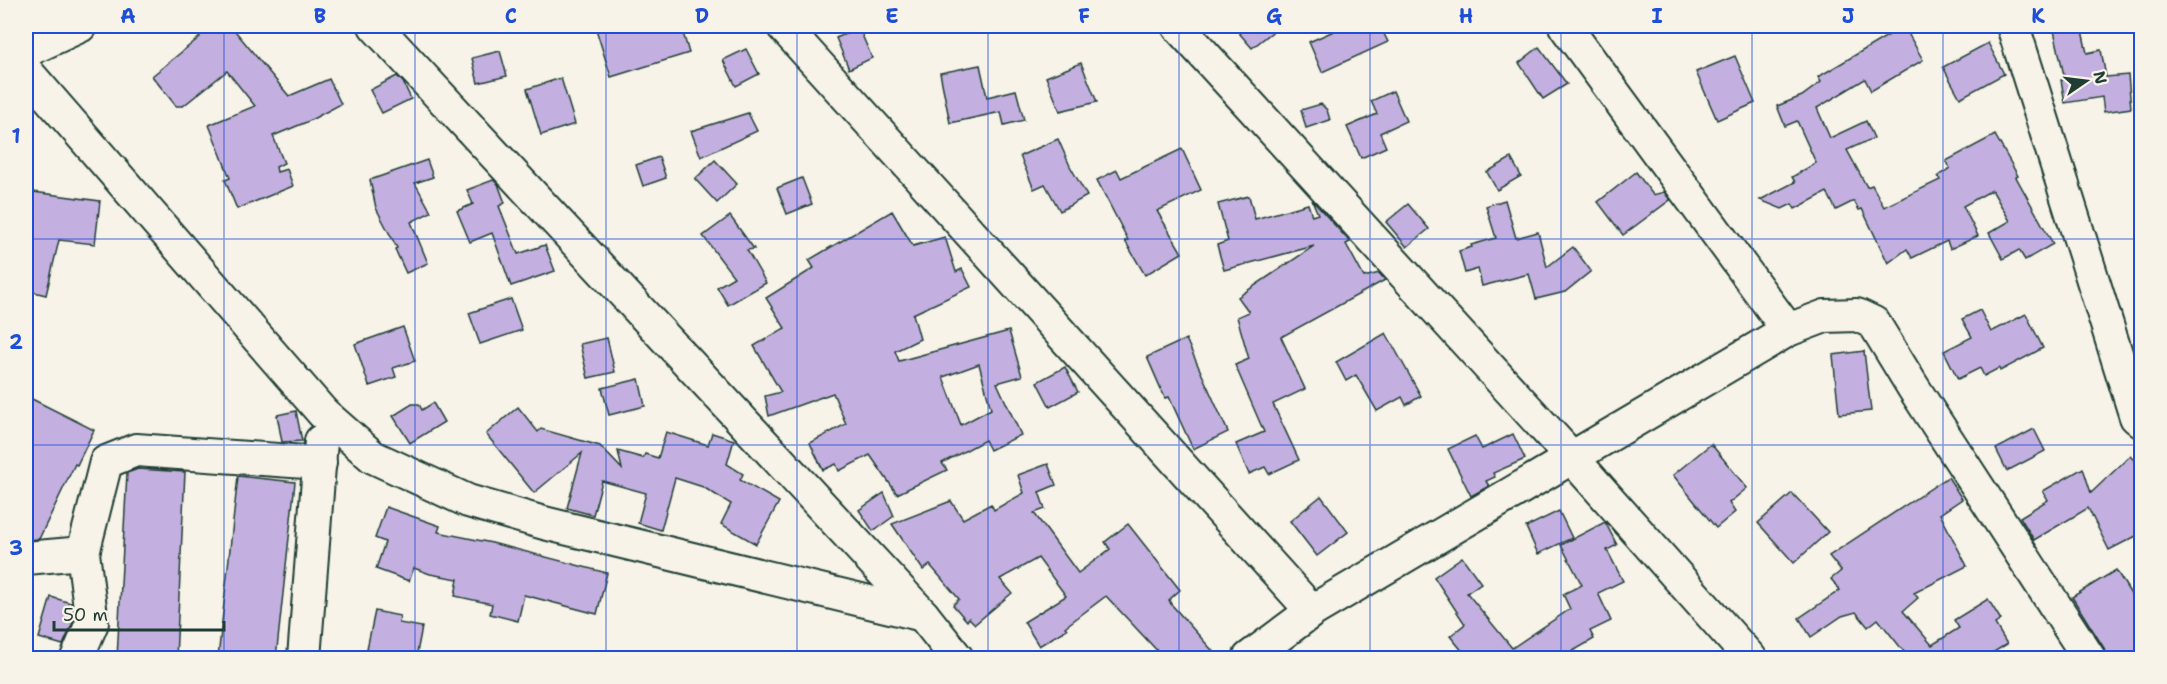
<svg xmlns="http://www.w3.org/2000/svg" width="2167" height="684" font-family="'Shantell Sans',sans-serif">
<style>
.building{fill:#c3b0e0;stroke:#1f3d34;stroke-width:1.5;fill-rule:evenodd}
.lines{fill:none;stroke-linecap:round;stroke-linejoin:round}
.minor-casing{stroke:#1f3d34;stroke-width:36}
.minor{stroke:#f7f3e8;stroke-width:32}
.grid{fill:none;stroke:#1d4ed8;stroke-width:1.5;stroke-opacity:0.55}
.neatline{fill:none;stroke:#1d4ed8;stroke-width:2}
.grid-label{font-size:20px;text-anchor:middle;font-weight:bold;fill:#1d4ed8}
</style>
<rect width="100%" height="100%" fill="#f7f3e8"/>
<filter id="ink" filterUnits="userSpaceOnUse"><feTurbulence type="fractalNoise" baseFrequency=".0167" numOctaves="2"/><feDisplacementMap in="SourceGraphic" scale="12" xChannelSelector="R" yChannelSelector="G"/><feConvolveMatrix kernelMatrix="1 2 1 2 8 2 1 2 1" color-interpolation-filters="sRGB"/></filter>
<g filter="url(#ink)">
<g class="building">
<polygon points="207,26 231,26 289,96 329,79 341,104 309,121 273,136 284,163 276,167 277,172 287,169 293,186 237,209 225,180 230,178 209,125 255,106 227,71 183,106 176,106 152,76 200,37 197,34"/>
<polygon points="595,26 681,26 689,53 611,77"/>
<polygon points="1233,26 1280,26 1252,48"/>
<polygon points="1345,26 1380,26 1388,42 1322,72 1309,42"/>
<polygon points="1904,26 1923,60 1871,91 1865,79 1817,108 1830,138 1866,121 1874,138 1847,150 1867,187 1872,185 1884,207 1940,180 1938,176 1950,168 1946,161 1995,135 2018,176 2016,177 2053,244 2025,260 2019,250 2003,259 1989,233 2010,221 1992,190 1963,206 1978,236 1950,249 1947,241 1912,258 1907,249 1888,263 1862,209 1859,210 1854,201 1836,210 1827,192 1795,209 1792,204 1782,209 1760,200 1795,182 1792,177 1816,163 1797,121 1785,126 1777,106 1802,96 1821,82 1818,77"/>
<polygon points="2053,26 2081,26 2087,53 2101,50 2106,77 2128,75 2131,108 2104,112 2102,97 2065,103 2061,80 2065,80"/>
<polygon points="859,28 872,58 849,69 836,38"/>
<polygon points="1988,43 2004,74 1960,98 1943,67"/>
<polygon points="1539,47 1567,84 1543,99 1519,63"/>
<polygon points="746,49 759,74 736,86 723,60"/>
<polygon points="500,51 507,76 478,83 472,58"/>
<polygon points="1735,56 1755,103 1717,120 1696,72"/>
<polygon points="1081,63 1097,102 1060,111 1046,77"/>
<polygon points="980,65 987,97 1016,90 1024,120 1004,125 1001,112 950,123 940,73"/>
<polygon points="397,76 403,82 411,99 382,113 370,90"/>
<polygon points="561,78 575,124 541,135 527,89"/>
<polygon points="1393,91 1406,121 1380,133 1386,147 1361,158 1347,127 1377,114 1371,101"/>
<polygon points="1321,104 1327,110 1330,120 1306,128 1301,110"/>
<polygon points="748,113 757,131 701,157 691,131"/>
<polygon points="1058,139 1070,166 1087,196 1060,211 1045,184 1034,189 1020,156"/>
<polygon points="1182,149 1201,190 1157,211 1182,253 1145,275 1125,241 1128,240 1097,180 1117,170 1121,178"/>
<polygon points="659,157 666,178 643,186 636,165"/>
<polygon points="1511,158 1521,176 1497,190 1487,172"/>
<polygon points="427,160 433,177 415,183 431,212 411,222 428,263 406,273 395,249 397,248 376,208 370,180"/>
<polygon points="715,160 737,184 717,203 695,179"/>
<polygon points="1636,172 1653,195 1664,192 1670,200 1623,235 1598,202"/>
<polygon points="802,178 812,204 787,214 777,188"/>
<polygon points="493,180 498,184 505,203 499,206 518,254 545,245 555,271 511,286 492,233 470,242 457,211 473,204 467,190"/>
<polygon points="26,191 100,201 95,244 59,240 46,295 26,290"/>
<polygon points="1249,196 1255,219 1308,204 1312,216 1318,214 1312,200 1350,242 1346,244 1364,277 1379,273 1385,280 1281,337 1305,389 1273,404 1299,460 1269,474 1265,467 1249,474 1236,444 1264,432 1235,365 1249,359 1237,317 1249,312 1238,297 1314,246 1224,270 1217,245 1228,241 1218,204"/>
<polygon points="1505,200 1516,238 1538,232 1547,267 1573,247 1591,271 1565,292 1536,299 1529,274 1482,286 1478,269 1465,273 1459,251 1472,247 1471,245 1496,238 1486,206"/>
<polygon points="1408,204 1429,229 1407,247 1386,222"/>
<path d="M892 211 913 246 945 237 956 272 962 269 971 287 913 314 920 339 895 351 899 361 1009 331 1022 376 997 383 1021 435 990 450 985 440 942 463 947 470 897 494 870 455 839 471 836 464 823 470 810 443 846 424 833 393 769 416 765 396 781 392 754 346 785 328 766 298 814 268 809 260ZM979 364 991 409 961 425 943 377Z"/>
<polygon points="730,216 754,249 747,250 766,283 728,305 717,287 734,277 703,236"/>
<polygon points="511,299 522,330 480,344 469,313"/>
<polygon points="1980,310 1991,332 2026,314 2043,348 2000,371 1999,368 1984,376 1980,368 1958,379 1944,351 1972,337 1962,319"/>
<polygon points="403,327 415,361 393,368 396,377 369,386 355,344"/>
<polygon points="1386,333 1421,396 1406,405 1402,397 1377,411 1356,375 1346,381 1336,362"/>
<polygon points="607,338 615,372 588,378 580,344"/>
<polygon points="1186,339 1228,432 1193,449 1169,397 1165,398 1147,357"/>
<polygon points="1864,351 1871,411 1839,414 1833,355"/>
<polygon points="1065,367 1078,392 1050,407 1037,382"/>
<polygon points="639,379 645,406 609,415 602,388"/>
<polygon points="26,396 94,430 77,465 75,464 39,539 26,540"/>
<polygon points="433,403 444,422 410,443 393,416 412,404 419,404 422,410"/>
<polygon points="518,407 538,432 541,429 600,446 622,469 618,451 643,458 645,454 658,458 666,432 708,445 712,433 734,440 727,464 743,474 740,480 779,502 756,544 721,524 731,504 703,487 675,478 661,530 638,523 646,493 602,481 593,515 567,508 582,453 534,493 486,434"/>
<polygon points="296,411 302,441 282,442 277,415"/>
<polygon points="2034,429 2045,451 2007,471 1996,449"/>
<polygon points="1513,434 1525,459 1493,473 1495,477 1486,481 1489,486 1471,496 1448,449 1475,436 1482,449"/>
<polygon points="1711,444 1747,488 1729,503 1735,512 1716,528 1673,475"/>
<polygon points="2130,456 2142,468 2142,533 2109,550 2088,508 2034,540 2020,517 2048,500 2043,491 2083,468 2091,493"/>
<polygon points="1048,464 1056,485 1039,492 1045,509 1034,513 1078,573 1110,549 1105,542 1128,524 1180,590 1169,600 1171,604 1219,658 1164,658 1106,596 1065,627 1067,629 1039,646 1024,622 1066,596 1038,558 1000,579 1012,593 975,624 969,618 967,621 953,605 959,599 930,565 923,570 892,524 951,501 963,519 991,504 994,510 1024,493 1018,475"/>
<polygon points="138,469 185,472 176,658 117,658 127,473"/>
<polygon points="238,476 295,482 276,658 218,658"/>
<polygon points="1948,477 1962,499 1940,514 1967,566 1914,593 1918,598 1903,611 1932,645 1959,628 1954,620 1988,599 2001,620 1995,624 2007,644 1984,658 1909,658 1878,619 1868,627 1856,612 1842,616 1811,637 1799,618 1840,590 1831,579 1841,571 1829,556"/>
<polygon points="884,493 894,516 873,531 859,510"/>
<polygon points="1792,493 1828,532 1794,563 1758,523"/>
<polygon points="1321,496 1348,532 1317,556 1290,521"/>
<polygon points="386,507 440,526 438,532 492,543 607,573 597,614 524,595 518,621 490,614 492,604 455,596 458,579 430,574 414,568 409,581 376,569 385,542 375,538"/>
<polygon points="1559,511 1572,538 1538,554 1526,527"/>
<polygon points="1605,522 1617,545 1607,550 1623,581 1598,593 1611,621 1590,631 1594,639 1561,658 1468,658 1450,636 1465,624 1434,577 1462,557 1481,583 1467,593 1512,648 1570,609 1563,594 1582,585 1561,545"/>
<polygon points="2116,570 2142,612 2142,650 2128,658 2107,658 2104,648 2072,597"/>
<polygon points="51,597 71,603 74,620 63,645 39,638"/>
<polygon points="375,611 400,616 399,623 422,627 416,658 395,655 394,658 365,658"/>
</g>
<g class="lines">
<defs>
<g id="minor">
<polyline points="375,26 923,615 957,658"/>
<polyline points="783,26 1312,611"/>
<polyline points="1178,26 1573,459 1750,658"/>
<polyline points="1565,26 1788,330"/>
<polyline points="2013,26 2136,417 2142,422"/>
<polyline points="26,51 80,26"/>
<polyline points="26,71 323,413 373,457 468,501 544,523 923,615"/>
<polyline points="26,558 83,553"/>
<polyline points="77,658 92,623 83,553 106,462 136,450 320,463"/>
<polyline points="304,658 321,441"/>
<polyline points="1249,658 1312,611 1788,330 1825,316 1857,315 1874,323 1913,387 2089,658"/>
</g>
</defs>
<use href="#minor" class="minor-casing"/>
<use href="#minor" class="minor"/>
</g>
</g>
<path class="grid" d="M224 26V658M415 26V658M606 26V658M797 26V658M988 26V658M1179 26V658M1370 26V658M1561 26V658M1752 26V658M1943 26V658M26 239H2142M26 445H2142"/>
<rect width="2167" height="684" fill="none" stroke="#f7f3e8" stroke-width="66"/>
<g transform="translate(2086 81) rotate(76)" stroke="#f7f3e8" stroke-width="4.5" paint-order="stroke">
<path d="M0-4.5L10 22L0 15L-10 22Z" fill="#1f3d34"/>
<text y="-9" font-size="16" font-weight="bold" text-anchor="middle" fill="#1f3d34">N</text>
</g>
<path d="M54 621v9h170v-9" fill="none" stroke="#1f3d34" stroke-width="3"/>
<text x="63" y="621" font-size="18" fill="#1f3d34" stroke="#f7f3e8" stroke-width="4.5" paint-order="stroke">50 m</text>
<rect x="33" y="33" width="2101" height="618" class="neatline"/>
<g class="grid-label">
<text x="128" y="23">A</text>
<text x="320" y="23">B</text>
<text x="511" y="23">C</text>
<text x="702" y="23">D</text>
<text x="892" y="23">E</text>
<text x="1084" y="23">F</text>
<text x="1274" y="23">G</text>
<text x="1466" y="23">H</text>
<text x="1657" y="23">I</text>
<text x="1848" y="23">J</text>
<text x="2038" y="23">K</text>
<text x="16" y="143">1</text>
<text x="16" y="349">2</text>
<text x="16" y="555">3</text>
</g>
</svg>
